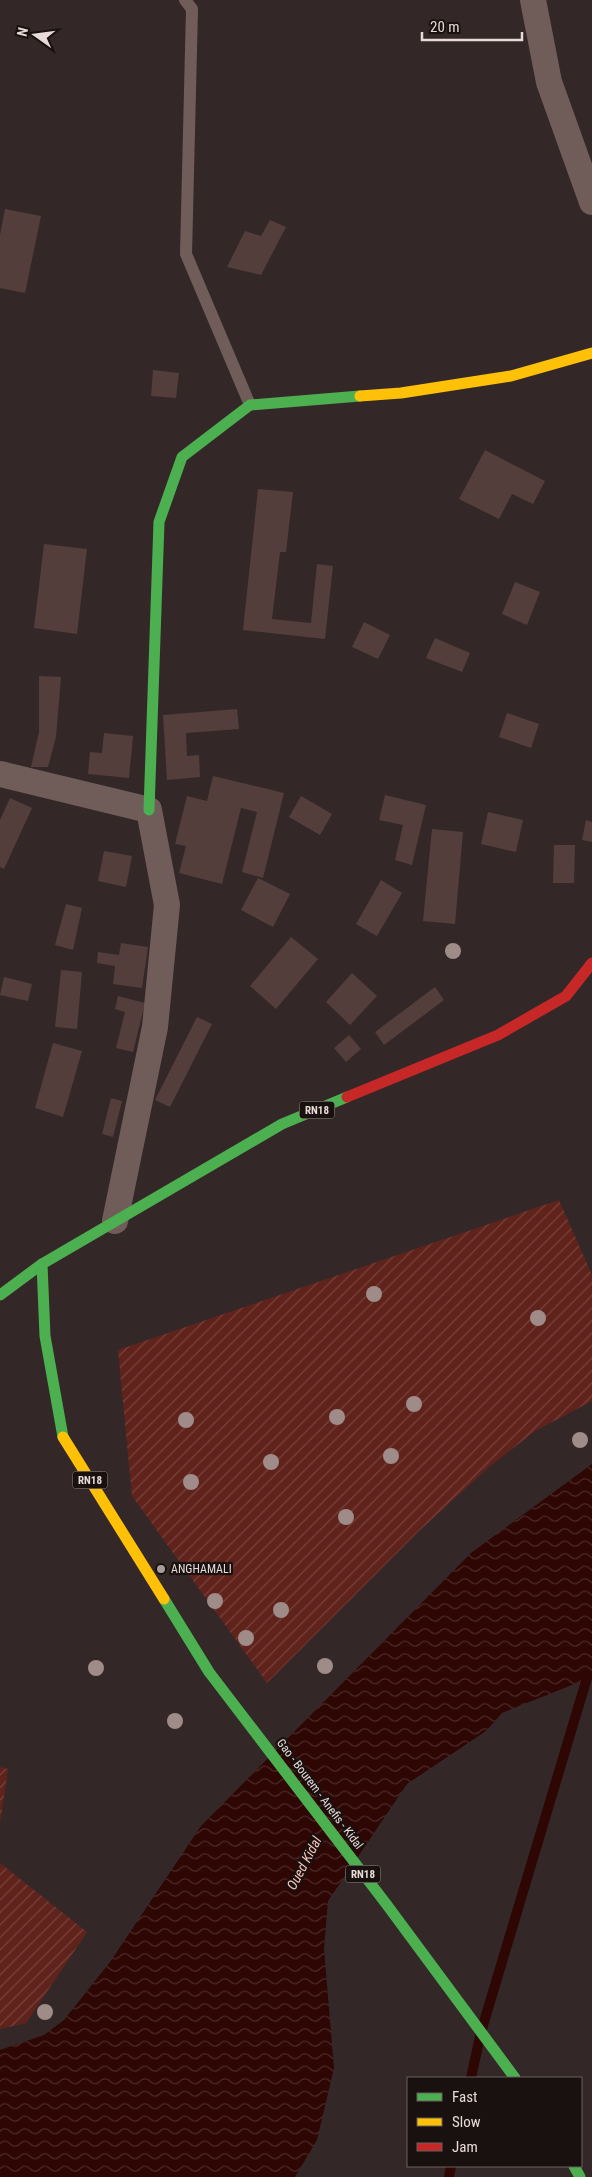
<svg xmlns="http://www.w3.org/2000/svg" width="592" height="2177" font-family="'Roboto Condensed',sans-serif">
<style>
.garden{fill:url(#garden-furrows)}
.water{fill:url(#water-waves)}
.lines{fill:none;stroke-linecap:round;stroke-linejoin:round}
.stream{stroke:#2e0604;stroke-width:10}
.building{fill:#533e3b}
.lane{stroke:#705d5a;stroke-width:12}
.street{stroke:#705d5a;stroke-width:26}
.fast{stroke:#4caf50;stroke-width:11}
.slow{stroke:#ffc107;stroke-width:11}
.jam{stroke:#c62828;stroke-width:11}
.tree{fill:#9f8b88}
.poi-dot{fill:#a89c9a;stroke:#19110f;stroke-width:2}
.labels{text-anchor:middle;stroke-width:4.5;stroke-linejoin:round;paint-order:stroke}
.shield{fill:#19110f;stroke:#a99e9c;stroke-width:1}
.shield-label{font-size:11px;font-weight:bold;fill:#e7dad8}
.poi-label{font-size:12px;fill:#e7dad8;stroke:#19110f;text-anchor:start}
.street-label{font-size:12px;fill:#e7dad8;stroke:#19110f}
.water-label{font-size:14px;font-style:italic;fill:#f9c5bc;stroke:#19110f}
</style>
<defs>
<pattern id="garden-furrows" width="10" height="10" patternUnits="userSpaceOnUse" patternTransform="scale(1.25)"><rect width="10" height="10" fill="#60231c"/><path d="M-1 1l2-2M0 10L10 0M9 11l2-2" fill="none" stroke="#77423c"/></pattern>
<pattern id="water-waves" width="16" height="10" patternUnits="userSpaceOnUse" patternTransform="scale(1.25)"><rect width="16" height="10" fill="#2e0604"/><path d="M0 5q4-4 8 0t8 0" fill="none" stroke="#4c2a28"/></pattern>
</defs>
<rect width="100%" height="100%" fill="#332827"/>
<g class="garden">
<polygon points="559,1200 592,1275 592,1401 535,1431 489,1467 420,1530 267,1683 132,1496 118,1350"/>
<polygon points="0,1767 8,1769 0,1823"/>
<polygon points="0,1863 87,1932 26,2023 0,2029"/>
</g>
<polygon class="water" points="592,1464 592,1677 502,1713 486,1731 407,1784 328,1901 324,1949 334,2068 317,2140 295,2177 0,2177 0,2050 44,2035 64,2020 110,1962 201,1826 471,1553"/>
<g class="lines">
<g class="stream">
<polyline points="471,2078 481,2032 587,1678"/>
<polyline points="449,2177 451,2166"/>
</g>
</g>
<g class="building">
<polygon points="5,209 41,216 25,293 0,288 0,235"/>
<polygon points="270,220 286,227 261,275 227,267 245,231 261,236"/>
<polygon points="153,370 179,373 176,398 151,396"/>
<polygon points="485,450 545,481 533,504 512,494 499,519 459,499"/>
<polygon points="258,489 293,492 286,552 280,552 272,619 311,623 317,564 333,566 325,639 243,630"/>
<polygon points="44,544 87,549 77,634 34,628"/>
<polygon points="515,582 540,592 527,625 502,614"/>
<polygon points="364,622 390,635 378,659 352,647"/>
<polygon points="435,638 470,653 462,672 426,658"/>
<polygon points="39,676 61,677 56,737 48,767 31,767 39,732"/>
<polygon points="237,709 239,729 186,733 187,756 199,755 200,777 167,780 163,715"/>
<polygon points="507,713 539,724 531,748 499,737"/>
<polygon points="104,733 133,736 129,778 88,774 90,752 102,753"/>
<polygon points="213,776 284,793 263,878 242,872 257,812 241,808 222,884 179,873 186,846 175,844 187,796 207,801"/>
<polygon points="385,795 426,805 412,865 395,860 403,825 379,820"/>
<polygon points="301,796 332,814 320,835 289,817"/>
<polygon points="10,798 32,808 4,869 0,867 0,820"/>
<polygon points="488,812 523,820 516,852 481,844"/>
<polygon points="586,820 592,822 592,842 582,840"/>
<polygon points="432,829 463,832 455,924 423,921"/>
<polygon points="554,845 575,845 574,883 553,883"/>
<polygon points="104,851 132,856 126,887 98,881"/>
<polygon points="258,878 290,894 273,927 241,910"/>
<polygon points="381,880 402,893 377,936 356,924"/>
<polygon points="66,904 82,908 73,950 55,945"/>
<polygon points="291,937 318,959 276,1009 250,986"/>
<polygon points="121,943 148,947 142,988 113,984 115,966 97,963 98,952 119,955"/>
<polygon points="61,970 82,972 77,1029 55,1027"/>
<polygon points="352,973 377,996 350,1025 326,1002"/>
<polygon points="4,977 32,984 28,1001 0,995"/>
<polygon points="435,987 444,1000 384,1045 375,1032"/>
<polygon points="118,996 145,1003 133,1052 116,1048 125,1012 115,1009"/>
<polygon points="197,1017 212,1024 170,1107 155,1100"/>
<polygon points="349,1035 361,1049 346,1062 334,1048"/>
<polygon points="53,1043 82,1051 63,1117 35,1108"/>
<polygon points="111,1098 122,1101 113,1137 102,1134"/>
</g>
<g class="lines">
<polyline class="lane" points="185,0 192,9 186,254 250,405"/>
<g class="street">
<polyline points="533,0 549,82 592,202"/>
<polyline points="0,774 149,810 167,905 155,1027 115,1221"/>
</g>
<g class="fast">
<polyline points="149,810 159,522 182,457 250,405 360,396"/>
<polyline points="0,1295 42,1264"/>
<polyline points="63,1437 45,1336 42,1264 282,1124 347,1097"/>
<polyline points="164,1599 209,1672 387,1905 515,2078"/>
<polyline points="574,2166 580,2177"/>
</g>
<g class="slow">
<polyline points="360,396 401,393 511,376 592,353"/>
<polyline points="63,1437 164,1599"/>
</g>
<polyline class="jam" points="347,1097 498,1035 566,996 592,963"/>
</g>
<g class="tree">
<circle cx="453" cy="951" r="8"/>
<circle cx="374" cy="1294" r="8"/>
<circle cx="538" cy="1318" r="8"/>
<circle cx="414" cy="1404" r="8"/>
<circle cx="337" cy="1417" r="8"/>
<circle cx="186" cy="1420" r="8"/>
<circle cx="580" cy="1440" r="8"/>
<circle cx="391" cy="1456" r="8"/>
<circle cx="271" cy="1462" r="8"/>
<circle cx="191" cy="1482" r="8"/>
<circle cx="346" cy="1517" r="8"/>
<circle cx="215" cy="1601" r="8"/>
<circle cx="281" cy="1610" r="8"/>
<circle cx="246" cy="1638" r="8"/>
<circle cx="325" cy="1666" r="8"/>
<circle cx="96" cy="1668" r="8"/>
<circle cx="175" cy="1721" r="8"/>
<circle cx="45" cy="2012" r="8"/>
</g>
<circle class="poi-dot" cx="161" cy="1569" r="5"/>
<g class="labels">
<g class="shield">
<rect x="299.5" y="1101.5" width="35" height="17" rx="4"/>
<rect x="72.5" y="1471.5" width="35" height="17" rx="4"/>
<rect x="345.5" y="1865.5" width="35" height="17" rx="4"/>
</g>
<g class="shield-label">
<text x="317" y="1114">RN18</text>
<text x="90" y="1484">RN18</text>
<text x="363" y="1878">RN18</text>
</g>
<g class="poi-label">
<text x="171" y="1573">ANGHAMALI</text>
</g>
<g class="street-label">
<text transform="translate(320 1794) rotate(53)" y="4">Gao - Bourem - Anefis - Kidal</text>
</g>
<g class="water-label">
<text transform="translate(304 1863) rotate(-62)" y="5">Oued Kidal</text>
</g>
</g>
<rect x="407" y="2077" width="175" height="90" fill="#19110f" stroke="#6b615f"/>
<rect x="417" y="2093" width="25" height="8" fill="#4caf50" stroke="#6b615f"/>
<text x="452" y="2102" font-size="15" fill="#e7dad8">Fast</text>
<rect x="417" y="2118" width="25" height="8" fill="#ffc107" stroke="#6b615f"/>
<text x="452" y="2127" font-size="15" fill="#e7dad8">Slow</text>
<rect x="417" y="2143" width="25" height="8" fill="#c62828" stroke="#6b615f"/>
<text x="452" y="2152" font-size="15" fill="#e7dad8">Jam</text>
<g transform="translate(35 35) rotate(284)" stroke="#19110f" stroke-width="4" paint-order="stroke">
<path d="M0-4L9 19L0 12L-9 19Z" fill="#e7dad8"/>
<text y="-8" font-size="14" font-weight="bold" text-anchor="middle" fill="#e7dad8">N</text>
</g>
<path d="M422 32v8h100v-8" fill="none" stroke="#e7dad8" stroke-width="2.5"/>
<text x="430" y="32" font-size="15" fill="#e7dad8" stroke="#19110f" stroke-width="4" paint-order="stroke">20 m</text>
</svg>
